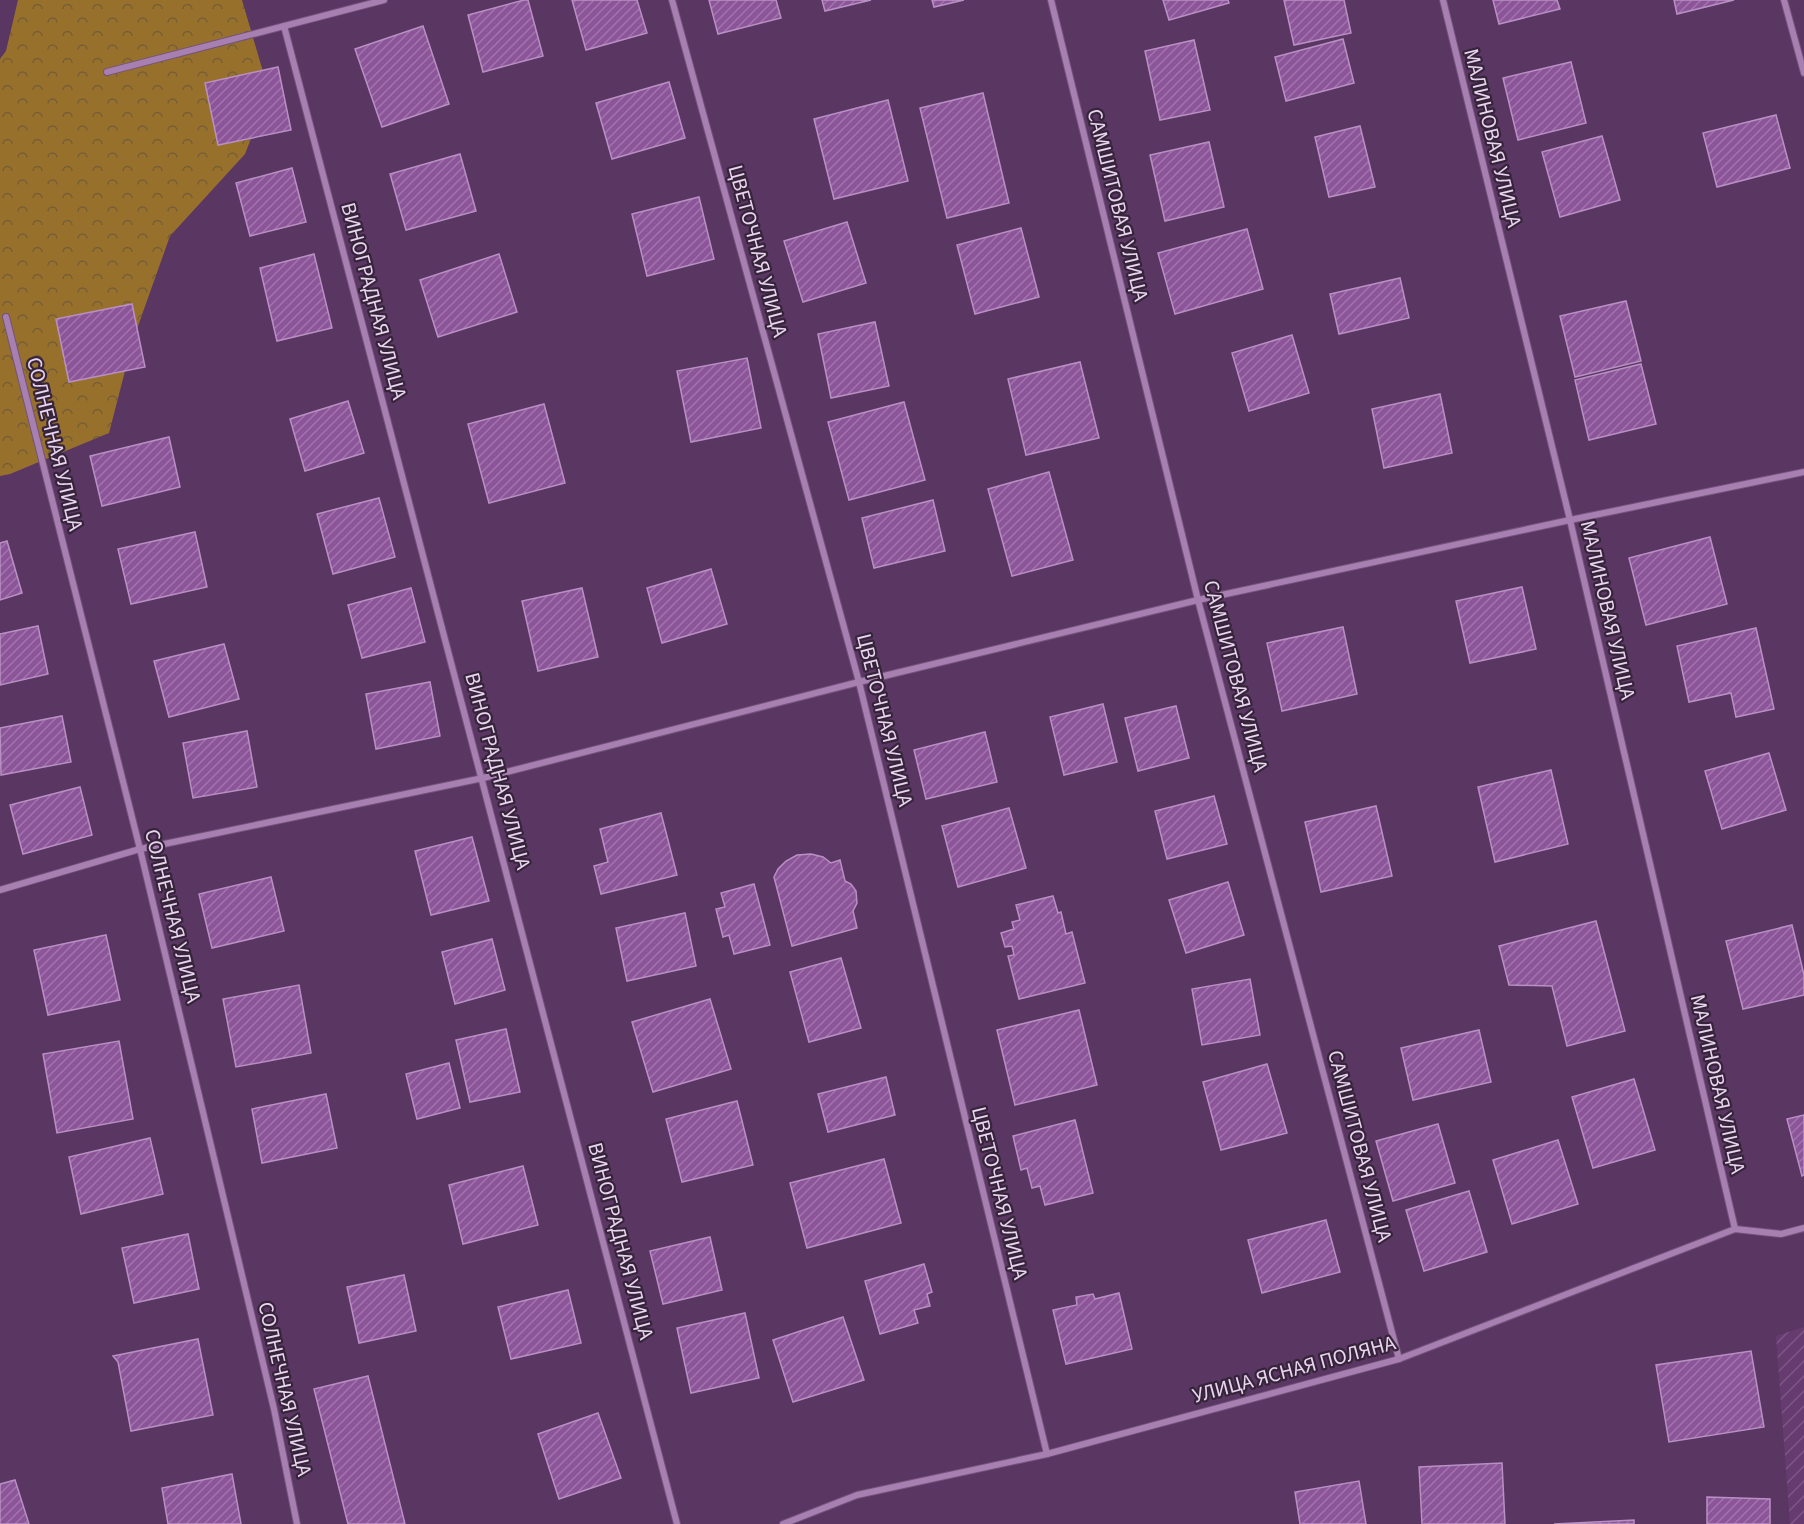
<svg xmlns="http://www.w3.org/2000/svg" width="1804" height="1524" font-family="'Source Sans 3',sans-serif">
<style>
.industrial{fill:url(#industrial-furrows)}
.forest{fill:url(#forest-crowns)}
.building{fill:url(#building-hatch);stroke:#b990c3;stroke-width:1.5}
.lines{fill:none;stroke-linecap:round;stroke-linejoin:round}
.street-casing{stroke:#72537a;stroke-width:8}
.street{stroke:#a77fb1;stroke-width:6}
.labels{text-anchor:middle;stroke-width:4.5;stroke-linejoin:round;paint-order:stroke}
.street-label{font-size:21px;fill:#ead5f0;stroke:#36253a}
</style>
<defs>
<pattern id="industrial-furrows" width="10" height="10" patternUnits="userSpaceOnUse" patternTransform="scale(1.5)"><rect width="10" height="10" fill="#663c70"/><path d="M-1 1l2-2M0 10L10 0M9 11l2-2" fill="none" stroke="#7c5785"/></pattern>
<pattern id="forest-crowns" width="20" height="18" patternUnits="userSpaceOnUse" patternTransform="scale(1.5)"><rect width="20" height="18" fill="#97712c"/><path d="M2 6a3 3 0 1 1 6 0M12 15a3 3 0 1 1 6 0" fill="none" stroke="#775d37"/></pattern>
<pattern id="building-hatch" width="6" height="6" patternUnits="userSpaceOnUse" patternTransform="scale(1.5)"><rect width="6" height="6" fill="#8c5499"/><path d="M-1 1l2-2M0 6l6-6M5 7l2-2" fill="none" stroke="#a274ac"/></pattern>
</defs>
<rect width="100%" height="100%" fill="#5a3663"/>
<polygon class="industrial" points="1804,1327 1804,1524 1790,1524 1776,1336"/>
<polygon class="forest" points="18,0 242,0 269,92 245,154 170,236 133,340 109,433 10,474 0,476 0,59 6,51"/>
<g class="building">
<polygon points="524,0 528,0 543,56 483,72 468,15"/>
<polygon points="572,0 637,0 647,33 586,50"/>
<polygon points="709,0 776,0 781,18 718,34"/>
<polygon points="822,0 871,0 825,11"/>
<polygon points="932,0 964,0 934,7"/>
<polygon points="1163,0 1228,0 1229,3 1169,20"/>
<polygon points="1284,0 1344,0 1351,33 1294,45"/>
<polygon points="1493,0 1557,0 1560,9 1499,24"/>
<polygon points="1674,0 1734,0 1677,14"/>
<polygon points="423,26 449,104 382,127 355,49"/>
<polygon points="1343,39 1354,83 1286,101 1275,57"/>
<polygon points="1194,40 1210,110 1160,120 1145,51"/>
<polygon points="1571,62 1586,123 1518,140 1503,78"/>
<polygon points="278,67 291,130 218,145 205,83"/>
<polygon points="669,82 685,138 612,159 596,103"/>
<polygon points="983,93 1009,203 947,218 920,108"/>
<polygon points="888,100 908,181 834,199 814,119"/>
<polygon points="1776,115 1790,168 1717,187 1703,133"/>
<polygon points="1360,126 1375,187 1329,197 1315,137"/>
<polygon points="1602,136 1620,200 1560,217 1542,152"/>
<polygon points="1209,142 1224,207 1165,221 1150,155"/>
<polygon points="460,154 476,211 406,230 390,174"/>
<polygon points="292,168 306,222 250,236 236,183"/>
<polygon points="699,197 714,259 647,276 632,214"/>
<polygon points="847,222 866,283 803,302 784,241"/>
<polygon points="1021,228 1039,297 975,314 957,245"/>
<polygon points="1247,229 1263,289 1175,314 1158,253"/>
<polygon points="314,254 332,328 277,341 260,268"/>
<polygon points="499,254 517,312 438,337 420,280"/>
<polygon points="1400,278 1409,318 1339,334 1330,294"/>
<polygon points="1626,301 1641,361 1575,377 1560,316"/>
<polygon points="132,304 145,367 69,382 56,319"/>
<polygon points="875,322 889,386 831,398 818,334"/>
<polygon points="1292,335 1309,393 1249,411 1232,353"/>
<polygon points="747,358 761,428 691,442 677,371"/>
<polygon points="1080,362 1099,438 1026,455 1008,379"/>
<polygon points="1641,364 1656,424 1589,440 1575,380"/>
<polygon points="1440,394 1452,453 1384,468 1372,409"/>
<polygon points="348,401 364,453 305,471 290,419"/>
<polygon points="904,402 925,480 849,500 828,422"/>
<polygon points="544,404 565,483 489,503 468,424"/>
<polygon points="169,437 180,487 102,506 90,456"/>
<polygon points="1049,472 1073,560 1012,576 988,489"/>
<polygon points="379,498 395,557 333,574 317,514"/>
<polygon points="933,500 945,551 874,568 862,518"/>
<polygon points="195,532 207,587 131,604 118,549"/>
<polygon points="1710,537 1727,604 1646,625 1629,558"/>
<polygon points="7,541 22,593 0,600 0,543"/>
<polygon points="711,569 727,624 662,643 647,588"/>
<polygon points="1522,587 1536,649 1470,663 1456,601"/>
<polygon points="411,588 425,642 362,658 348,605"/>
<polygon points="582,588 598,657 538,671 522,601"/>
<polygon points="38,626 48,674 0,685 0,634"/>
<polygon points="1343,627 1357,694 1282,711 1267,643"/>
<polygon points="1756,628 1774,709 1736,717 1731,693 1689,702 1677,646"/>
<polygon points="224,644 239,699 169,717 154,661"/>
<polygon points="430,682 440,736 376,749 366,694"/>
<polygon points="1103,704 1117,762 1064,775 1050,717"/>
<polygon points="1176,706 1189,758 1138,771 1125,718"/>
<polygon points="62,716 71,762 1,775 0,728"/>
<polygon points="247,731 257,787 193,798 183,743"/>
<polygon points="985,732 997,782 926,799 914,750"/>
<polygon points="1769,753 1786,810 1722,829 1705,771"/>
<polygon points="1551,770 1568,844 1495,862 1478,787"/>
<polygon points="80,787 92,835 23,854 10,805"/>
<polygon points="1214,796 1227,844 1167,859 1155,811"/>
<polygon points="1376,806 1392,876 1321,892 1305,822"/>
<polygon points="1009,808 1026,868 958,887 942,826"/>
<polygon points="661,813 677,875 601,894 594,866 608,862 600,829"/>
<polygon points="472,837 489,901 431,915 415,851"/>
<polygon points="811,854 823,857 831,863 840,860 845,881 851,884 856,891 857,903 853,911 857,928 792,946 774,877 778,869 786,861 797,855"/>
<polygon points="271,877 284,931 212,948 199,894"/>
<polygon points="1228,882 1244,935 1186,953 1169,900"/>
<polygon points="754,884 770,945 734,954 729,935 723,937 716,909 725,907 721,893"/>
<polygon points="1053,896 1058,913 1061,912 1066,934 1072,932 1085,983 1019,999 1008,956 1014,955 1012,946 1005,947 1001,933 1014,929 1012,922 1020,920 1016,905"/>
<polygon points="685,913 696,966 627,981 616,928"/>
<polygon points="1596,921 1625,1031 1567,1046 1552,986 1509,985 1499,946"/>
<polygon points="1792,925 1804,975 1804,995 1743,1009 1726,941"/>
<polygon points="106,935 120,1000 48,1015 34,950"/>
<polygon points="492,939 505,990 455,1004 442,952"/>
<polygon points="841,958 861,1028 809,1042 790,972"/>
<polygon points="1250,979 1260,1035 1202,1045 1192,989"/>
<polygon points="299,985 311,1053 236,1067 223,999"/>
<polygon points="710,999 731,1069 653,1092 632,1022"/>
<polygon points="1079,1010 1097,1085 1015,1105 997,1030"/>
<polygon points="506,1029 520,1092 470,1102 456,1040"/>
<polygon points="1479,1030 1491,1082 1413,1100 1401,1048"/>
<polygon points="119,1041 133,1119 57,1133 43,1054"/>
<polygon points="449,1063 460,1108 417,1119 406,1074"/>
<polygon points="1267,1064 1287,1133 1221,1150 1203,1082"/>
<polygon points="886,1077 895,1115 828,1132 818,1094"/>
<polygon points="1634,1079 1655,1150 1593,1168 1572,1097"/>
<polygon points="326,1094 337,1148 262,1163 252,1109"/>
<polygon points="737,1101 753,1165 682,1182 666,1119"/>
<polygon points="1804,1115 1804,1175 1802,1176 1787,1119"/>
<polygon points="1075,1120 1093,1193 1045,1205 1040,1186 1032,1188 1027,1168 1021,1170 1013,1136"/>
<polygon points="1438,1124 1455,1183 1393,1201 1376,1141"/>
<polygon points="150,1138 163,1194 81,1214 69,1157"/>
<polygon points="1558,1140 1578,1204 1512,1224 1493,1160"/>
<polygon points="884,1159 901,1223 807,1248 790,1183"/>
<polygon points="523,1166 538,1225 463,1244 449,1185"/>
<polygon points="1469,1191 1487,1252 1424,1271 1406,1210"/>
<polygon points="1326,1220 1340,1272 1262,1293 1248,1240"/>
<polygon points="188,1234 199,1289 134,1303 122,1248"/>
<polygon points="710,1237 722,1290 663,1304 650,1251"/>
<polygon points="924,1264 932,1292 927,1294 930,1306 914,1310 918,1323 880,1334 865,1281"/>
<polygon points="404,1275 416,1331 359,1343 347,1287"/>
<polygon points="568,1290 581,1343 511,1359 498,1307"/>
<polygon points="1119,1293 1132,1349 1066,1364 1053,1310 1077,1305 1076,1297 1093,1294 1095,1299"/>
<polygon points="745,1313 759,1378 691,1393 677,1328"/>
<polygon points="843,1317 864,1380 793,1402 773,1340"/>
<polygon points="198,1339 213,1415 131,1431 118,1362 113,1356"/>
<polygon points="1751,1351 1764,1427 1669,1442 1656,1365"/>
<polygon points="368,1376 405,1524 348,1524 314,1389"/>
<polygon points="598,1413 621,1478 559,1499 538,1434"/>
<polygon points="1502,1463 1505,1524 1422,1524 1419,1467"/>
<polygon points="232,1474 241,1524 168,1524 162,1488"/>
<polygon points="15,1480 29,1524 0,1524 0,1484"/>
<polygon points="1359,1481 1366,1524 1300,1524 1295,1492"/>
<polygon points="1707,1497 1770,1499 1770,1524 1707,1524"/>
<polygon points="1634,1520 1634,1524 1554,1524"/>
</g>
<g class="lines">
<defs>
<g id="street">
<polyline points="672,0 859,682 1047,1454"/>
<polyline points="1051,0 1198,600 1399,1359"/>
<polyline points="1443,0 1570,520 1735,1229"/>
<polyline points="1784,0 1804,73"/>
<polyline points="284,26 677,1524"/>
<polyline points="107,72 384,0"/>
<polyline points="6,317 140,849 274,1409 297,1524"/>
<polyline points="0,890 140,849 483,778 859,682 1198,600 1570,520 1804,472"/>
<polyline points="783,1524 857,1495 1047,1454 1399,1359 1735,1229 1781,1234 1804,1228"/>
</g>
</defs>
<use href="#street" class="street-casing"/>
<use href="#street" class="street"/>
</g>
<g class="labels">
<g class="street-label">
<text transform="translate(1493 138) rotate(76)" y="7">МАЛИНОВАЯ УЛИЦА</text>
<text transform="translate(1118 205) rotate(76)" y="7">САМШИТОВАЯ УЛИЦА</text>
<text transform="translate(758 251) rotate(75)" y="7">ЦВЕТОЧНАЯ УЛИЦА</text>
<text transform="translate(374 301) rotate(75)" y="7">ВИНОГРАДНАЯ УЛИЦА</text>
<text transform="translate(55 444) rotate(76)" y="7">СОЛНЕЧНАЯ УЛИЦА</text>
<text transform="translate(1608 610) rotate(77)" y="7">МАЛИНОВАЯ УЛИЦА</text>
<text transform="translate(1236 676) rotate(75)" y="7">САМШИТОВАЯ УЛИЦА</text>
<text transform="translate(885 720) rotate(76)" y="7">ЦВЕТОЧНАЯ УЛИЦА</text>
<text transform="translate(498 771) rotate(75)" y="7">ВИНОГРАДНАЯ УЛИЦА</text>
<text transform="translate(173 916) rotate(76)" y="7">СОЛНЕЧНАЯ УЛИЦА</text>
<text transform="translate(1718 1084) rotate(77)" y="7">МАЛИНОВАЯ УЛИЦА</text>
<text transform="translate(1360 1146) rotate(75)" y="7">САМШИТОВАЯ УЛИЦА</text>
<text transform="translate(1000 1193) rotate(76)" y="7">ЦВЕТОЧНАЯ УЛИЦА</text>
<text transform="translate(621 1241) rotate(75)" y="7">ВИНОГРАДНАЯ УЛИЦА</text>
<text transform="translate(1294 1369) rotate(-15)" y="7">УЛИЦА ЯСНАЯ ПОЛЯНА</text>
<text transform="translate(285 1389) rotate(77)" y="7">СОЛНЕЧНАЯ УЛИЦА</text>
</g>
</g>
</svg>
